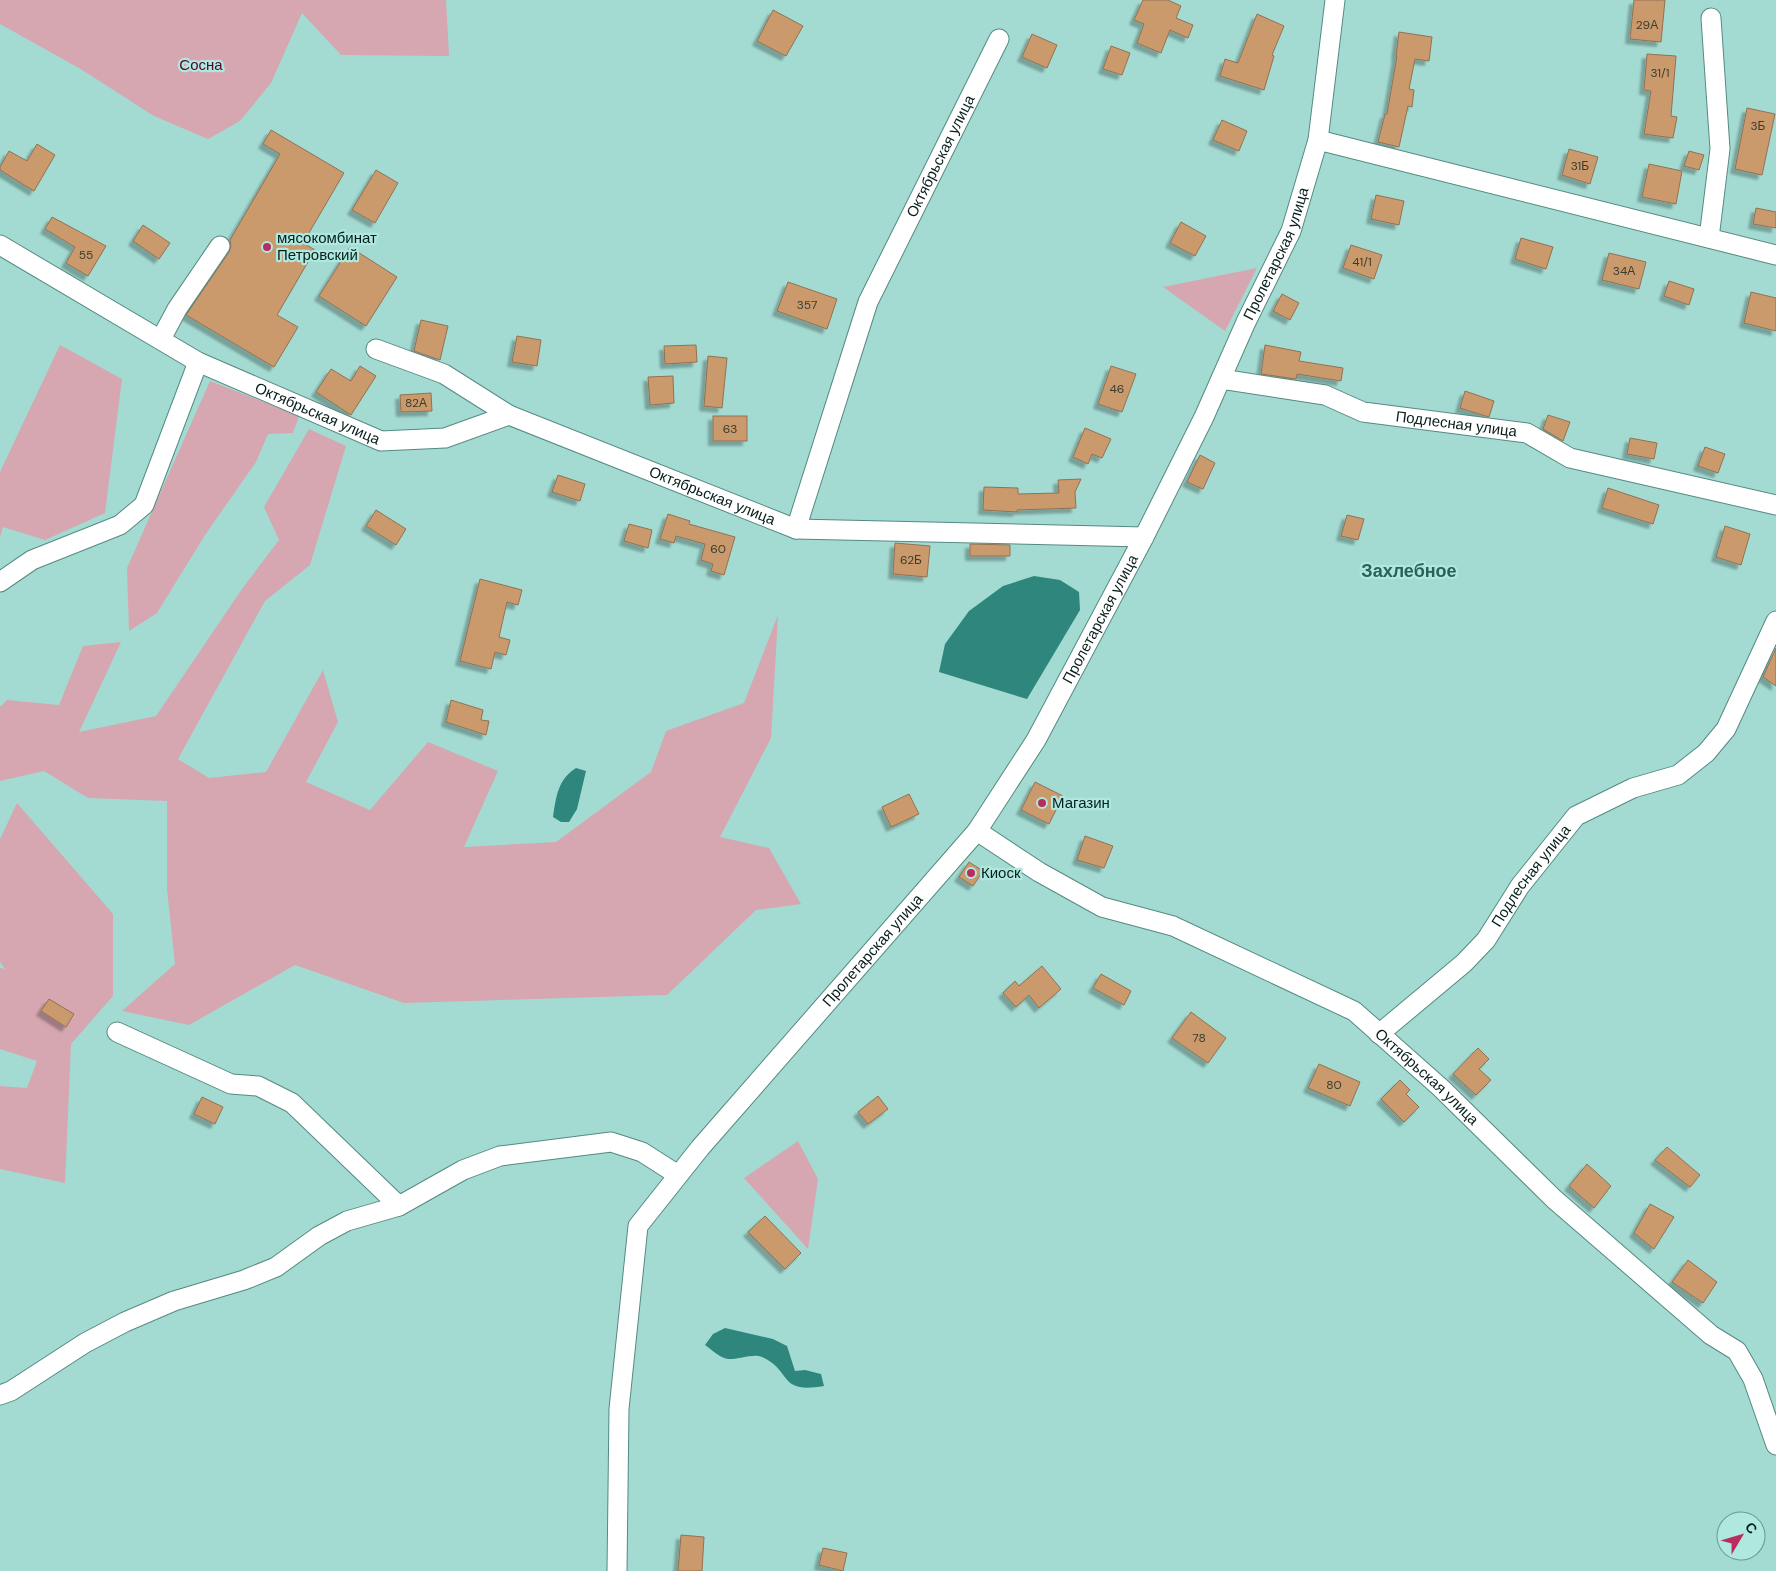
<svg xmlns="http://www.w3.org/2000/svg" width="1776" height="1571" font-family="'DM Sans',sans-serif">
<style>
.green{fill:#d6a6b1}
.water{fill:#2e867c}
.building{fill:#ca9a6c;stroke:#917153;filter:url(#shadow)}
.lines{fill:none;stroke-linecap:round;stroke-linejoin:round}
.minor-casing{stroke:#548a82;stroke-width:21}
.minor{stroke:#fff;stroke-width:19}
.poi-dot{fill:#b92c5f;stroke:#afe8df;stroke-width:2}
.labels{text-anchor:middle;stroke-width:4.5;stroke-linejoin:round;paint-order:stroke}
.number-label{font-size:12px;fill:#383d2f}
.park-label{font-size:15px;fill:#560325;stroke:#afe8df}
.street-label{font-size:15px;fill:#071e1b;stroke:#afe8df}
.poi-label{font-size:15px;fill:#071e1b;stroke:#afe8df;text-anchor:start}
.quarter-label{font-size:18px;font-weight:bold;fill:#2a6159;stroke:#afe8df}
</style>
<defs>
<filter id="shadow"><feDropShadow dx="-4.5" dy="4.5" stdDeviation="1" flood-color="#0004"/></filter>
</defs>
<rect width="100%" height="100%" fill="#a3dbd2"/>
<g class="green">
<polygon points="0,0 446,0 449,56 341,55 302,13 271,83 240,121 208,139 154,116 79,68 0,24"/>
<polygon points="1257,268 1225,331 1163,287"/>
<polygon points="60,345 122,379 105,513 45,540 3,527 0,537 0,472"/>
<polygon points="210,381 299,416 293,433 268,434 256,462 205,535 157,613 129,631 127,568"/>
<polygon points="309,429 346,446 310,565 265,601 178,759 209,778 266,772 323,670 338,722 306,782 370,810 428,742 498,771 464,847 556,842 651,772 666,731 744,703 778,615 771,738 720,837 769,848 801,904 756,910 667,995 404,1003 295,965 189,1025 122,1011 175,964 167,889 167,801 88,798 44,771 0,781 0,707 7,700 59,705 83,646 121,642 79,732 156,716 242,589 279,540 264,507"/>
<polygon points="17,803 113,914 113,996 71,1044 65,1183 0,1169 0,1086 27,1088 37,1061 0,1049 0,968 5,969 0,962 0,839"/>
<polygon points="798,1141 818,1179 808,1249 744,1178"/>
</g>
<g class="water">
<polygon points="1034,576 1060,580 1079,592 1080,610 1027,699 939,672 945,644 969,611 1003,586"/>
<path d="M576 768 586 771 577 809 569 822H561L553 817C556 797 558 779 576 768Z"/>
<path d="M725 1328 773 1339 787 1346 795 1371 805 1370 821 1374 824 1386C777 1394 793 1371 762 1357 753 1353 738 1360 728 1359 720 1358 711 1349 705 1345L713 1334Z"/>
</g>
<g class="building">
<polygon points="1143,0 1168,0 1181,6 1176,18 1193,25 1188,38 1170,30 1161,53 1137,43 1144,24 1134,20"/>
<polygon points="1634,0 1665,0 1661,42 1630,39"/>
<polygon points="773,10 803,26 786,56 757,41"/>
<polygon points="1257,14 1284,26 1272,55 1274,56 1264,90 1220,76 1225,59 1238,63"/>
<polygon points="1399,32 1432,37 1429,61 1415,59 1409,89 1414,90 1412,107 1408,106 1399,147 1378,142 1385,114 1387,114 1397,56 1396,56"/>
<polygon points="1032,34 1057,45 1047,68 1022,57"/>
<polygon points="1111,46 1130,53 1122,75 1103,69"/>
<polygon points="1647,54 1676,56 1671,116 1677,117 1673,138 1644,134 1651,91 1644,90"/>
<polygon points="1747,108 1775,114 1762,175 1735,169"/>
<polygon points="1222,120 1247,131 1239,151 1213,140"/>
<polygon points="271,130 344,173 303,243 315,250 277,315 298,327 274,367 186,315 229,252 231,246 230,240 280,154 263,144"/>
<polygon points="37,144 55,155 34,191 0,170 0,167 9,151 27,161"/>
<polygon points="1569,149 1598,157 1590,184 1562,175"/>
<polygon points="1689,151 1704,155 1699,170 1684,166"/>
<polygon points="1649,164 1682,171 1676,204 1642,197"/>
<polygon points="376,170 398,183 375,223 352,210"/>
<polygon points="1376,195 1404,201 1399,225 1371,219"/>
<polygon points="1756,208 1776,212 1776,228 1753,224"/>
<polygon points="52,217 106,246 88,276 66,263 75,247 45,229"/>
<polygon points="1181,222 1206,236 1195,256 1170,243"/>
<polygon points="143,225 170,243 159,259 133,241"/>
<polygon points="1521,238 1553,247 1546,269 1515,259"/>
<polygon points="1351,245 1382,255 1374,279 1343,268"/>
<polygon points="350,247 397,277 366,326 319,296"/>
<polygon points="1609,253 1646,262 1639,289 1602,280"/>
<polygon points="1669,281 1694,289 1689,305 1664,296"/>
<polygon points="788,282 837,299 827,329 777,311"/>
<polygon points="1751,292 1776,298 1776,331 1744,323"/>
<polygon points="1282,294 1299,303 1290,320 1273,311"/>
<polygon points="421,320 448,326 440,360 414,351"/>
<polygon points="517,336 541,340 537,366 512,362"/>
<polygon points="696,345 697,362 665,364 664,346"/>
<polygon points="1265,345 1301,352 1299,361 1343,368 1341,381 1297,374 1296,379 1261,374"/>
<polygon points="708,356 727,358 722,408 704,406"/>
<polygon points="360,366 376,376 351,415 316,392 331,369 351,381"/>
<polygon points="1111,366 1136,374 1122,412 1098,404"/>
<polygon points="673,376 674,403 650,405 648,377"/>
<polygon points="1465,391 1494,401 1489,417 1460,408"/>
<polygon points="431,393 432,411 401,412 400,395"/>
<polygon points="1548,415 1570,422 1563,441 1543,429"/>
<rect x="713" y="416" width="34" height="25"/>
<polygon points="1085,428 1111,439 1102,458 1092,454 1088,464 1073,457"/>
<polygon points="1630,438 1657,443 1654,459 1627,454"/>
<polygon points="1705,447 1725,454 1718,473 1698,466"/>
<polygon points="1200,455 1215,463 1203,489 1187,482"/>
<polygon points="558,475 585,484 580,501 552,492"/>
<polygon points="1081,479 1075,492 1076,508 1017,510 1017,512 983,510 984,487 1018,488 1018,494 1059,493 1058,480"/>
<polygon points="1608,488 1659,505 1653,524 1602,508"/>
<polygon points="376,510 406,529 396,545 366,526"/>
<polygon points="668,514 690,521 689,524 735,537 724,575 711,571 713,564 701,560 705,544 676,536 674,543 660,539"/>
<polygon points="1347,515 1364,519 1358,540 1341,536"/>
<polygon points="629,524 652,530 648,548 624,541"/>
<polygon points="1725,526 1750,534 1741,565 1716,557"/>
<polygon points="895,543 930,546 927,577 893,574"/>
<polygon points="970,544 1010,545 1010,556 970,556"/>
<polygon points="480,579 522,590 518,605 507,602 499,637 510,640 506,655 495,652 491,669 460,661"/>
<polygon points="1776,648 1776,686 1763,677"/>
<polygon points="451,700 483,710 481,720 489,721 486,735 446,722"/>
<polygon points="1035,782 1063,796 1049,824 1021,810"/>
<polygon points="909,794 919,814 891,827 882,807"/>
<polygon points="1085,836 1113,846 1104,868 1077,860"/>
<polygon points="969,862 983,871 973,886 959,877"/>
<polygon points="1042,966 1061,989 1039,1008 1029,995 1016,1007 1003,993 1015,981 1019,986"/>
<polygon points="1101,974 1131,991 1124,1005 1093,988"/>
<polygon points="49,999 74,1014 66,1027 41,1011"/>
<polygon points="1191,1012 1226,1038 1208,1063 1172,1038"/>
<polygon points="1478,1048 1489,1059 1479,1069 1491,1080 1476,1095 1453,1074"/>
<polygon points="1319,1064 1360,1082 1350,1106 1308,1088"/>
<polygon points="1400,1080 1410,1090 1406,1094 1419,1107 1404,1122 1381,1099"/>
<polygon points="878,1096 888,1109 868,1124 858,1112"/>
<polygon points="202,1097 223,1107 215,1124 194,1114"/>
<polygon points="1667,1147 1700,1175 1690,1187 1655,1160"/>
<polygon points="1587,1164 1611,1186 1594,1208 1569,1186"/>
<polygon points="1650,1204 1674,1217 1654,1249 1634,1233"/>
<polygon points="765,1216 801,1253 785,1269 748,1232"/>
<polygon points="1688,1260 1717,1282 1703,1303 1672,1282"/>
<polygon points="681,1535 704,1537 702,1571 678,1571"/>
<polygon points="823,1548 847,1553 843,1571 819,1565"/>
</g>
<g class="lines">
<defs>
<g id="minor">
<polyline points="1318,140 1776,255"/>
<polyline points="1709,238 1720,149 1711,18"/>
<path id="s1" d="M0 245 198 362 381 441 445 438 509 415 796 529 1144 537"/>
<polyline points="161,339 177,309 220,246"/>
<polyline points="376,349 444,374 509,415"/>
<path id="s2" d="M1221 379 1325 395 1363 412 1527 433 1570 458 1776 505"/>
<path id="s3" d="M796 529 868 302 999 39"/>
<polyline points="0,582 32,560 120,525 144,505 198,362"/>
<path id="s4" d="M977 831 1039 872 1102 907 1173 926 1354 1011 1441 1088 1554 1199 1711 1335 1737 1351 1753 1379 1776 1445"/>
<polyline points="117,1032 231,1084 258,1086 292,1103 399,1206"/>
<path id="s5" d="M1379 1034 1464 963 1486 940 1520 886 1576 816 1633 788 1678 775 1706 753 1726 729 1776 621"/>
<polyline points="0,1395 11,1391 85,1343 125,1322 174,1301 244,1280 276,1267 319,1236 347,1221 399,1206 463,1170 500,1156 611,1142 642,1152 678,1175"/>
<path id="s6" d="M617 1571 619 1409 638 1226 700 1148 977 831 1036 740 1144 537 1204 417 1246 322 1291 231 1318 140 1335 0"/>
</g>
</defs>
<use href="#minor" class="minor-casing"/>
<use href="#minor" class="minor"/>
</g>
<g class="poi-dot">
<circle cx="267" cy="247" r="5"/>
<circle cx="1042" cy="803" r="5"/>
<circle cx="971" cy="873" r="5"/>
</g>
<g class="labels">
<g class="number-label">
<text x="1647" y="29">29А</text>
<text x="1660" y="77">31/1</text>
<text x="1758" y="130">3Б</text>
<text x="1580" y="170">31Б</text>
<text x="86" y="259">55</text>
<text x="1362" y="266">41/1</text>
<text x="1624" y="275">34А</text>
<text x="807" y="309">357</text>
<text x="1117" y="393">46</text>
<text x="416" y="407">82А</text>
<text x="730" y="433">63</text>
<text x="718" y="553">60</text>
<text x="911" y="564">62Б</text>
<text x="1199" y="1042">78</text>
<text x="1334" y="1089">80</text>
</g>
<g class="park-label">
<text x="201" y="70">Сосна</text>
</g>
<g class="street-label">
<text dy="5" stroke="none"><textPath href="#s3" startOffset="401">Октябрьская улица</textPath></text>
<text dy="5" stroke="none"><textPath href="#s6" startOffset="1518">Пролетарская улица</textPath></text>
<text dy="5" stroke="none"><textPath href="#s1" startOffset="360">Октябрьская улица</textPath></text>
<text dy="5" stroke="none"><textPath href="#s2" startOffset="241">Подлесная улица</textPath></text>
<text dy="5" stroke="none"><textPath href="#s1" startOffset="780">Октябрьская улица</textPath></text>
<text dy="5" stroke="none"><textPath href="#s6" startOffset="1112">Пролетарская улица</textPath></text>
<text dy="5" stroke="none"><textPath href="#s5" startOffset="221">Подлесная улица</textPath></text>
<text dy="5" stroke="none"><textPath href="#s6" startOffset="708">Пролетарская улица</textPath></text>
<text dy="5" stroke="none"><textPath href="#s4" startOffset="518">Октябрьская улица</textPath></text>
</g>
<g class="poi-label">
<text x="277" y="243">мясокомбинат<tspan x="277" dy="17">Петровский</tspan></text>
<text x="1052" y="808">Магазин</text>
<text x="981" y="878">Киоск</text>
</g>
<g class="quarter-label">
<text x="1409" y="577">Захлебное</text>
</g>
</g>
<g transform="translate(1741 1536) rotate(52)"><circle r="24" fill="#afe8df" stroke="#6c9791"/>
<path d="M0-4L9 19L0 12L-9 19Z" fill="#b92c5f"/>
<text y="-8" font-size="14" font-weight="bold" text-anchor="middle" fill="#071e1b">С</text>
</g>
</svg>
